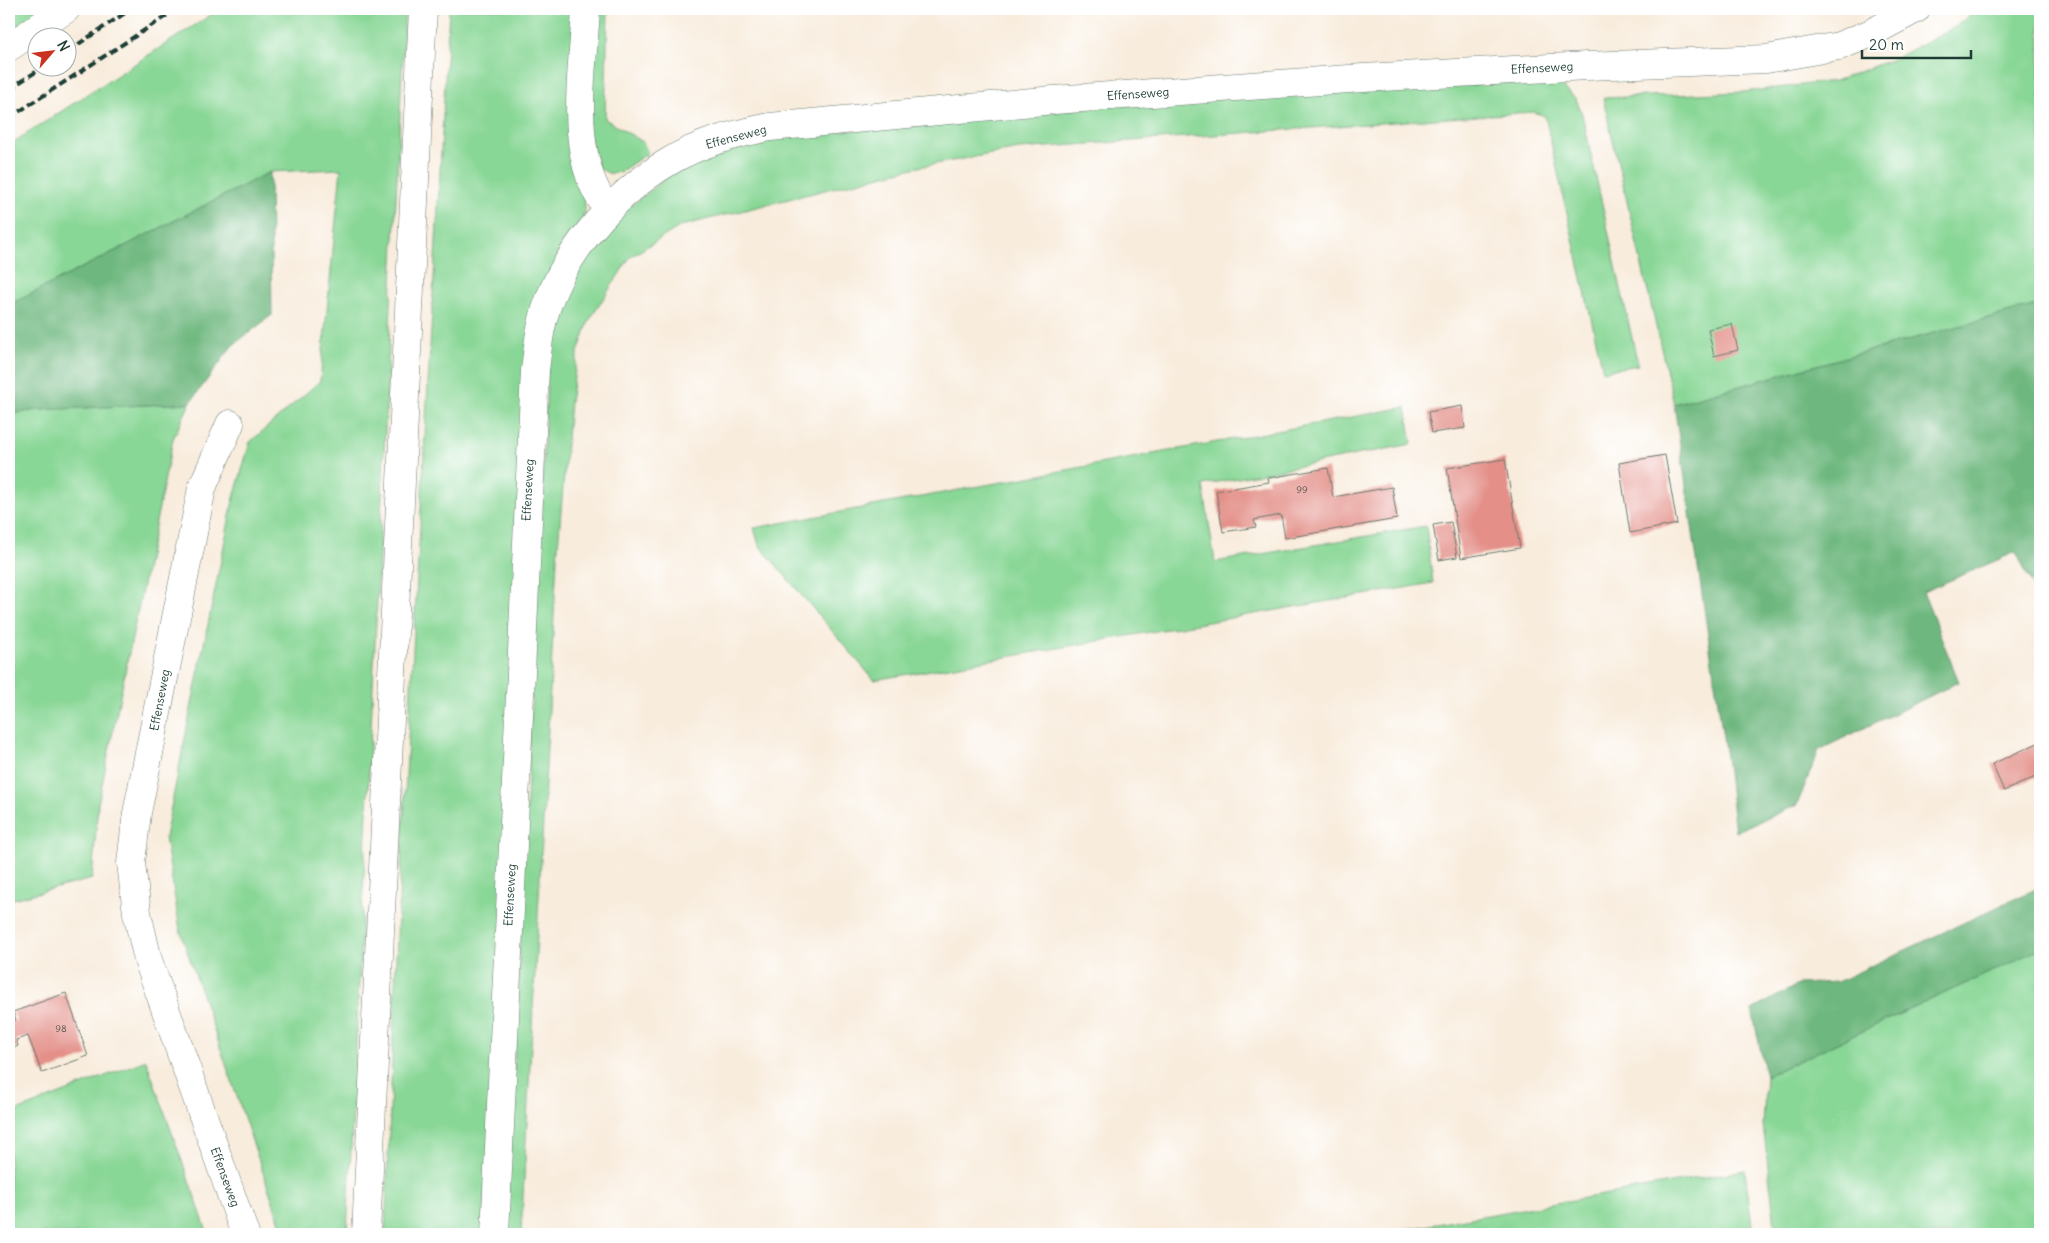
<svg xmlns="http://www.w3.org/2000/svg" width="2049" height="1243" font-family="Delius,sans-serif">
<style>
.green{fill:#89d796;stroke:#548a65}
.forest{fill:#6eb87f;stroke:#467a5a}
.building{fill:#e49089}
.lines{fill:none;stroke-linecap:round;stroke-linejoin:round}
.minor-casing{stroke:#6b7a6f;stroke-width:29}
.minor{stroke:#fff;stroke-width:28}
.rail{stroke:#1f3d34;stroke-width:4;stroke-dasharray:8 4;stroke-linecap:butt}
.labels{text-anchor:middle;stroke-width:5;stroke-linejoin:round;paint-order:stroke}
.number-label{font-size:10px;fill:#505249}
.street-label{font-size:12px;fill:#1f3d34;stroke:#fff}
</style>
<rect width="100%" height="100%" fill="#fff"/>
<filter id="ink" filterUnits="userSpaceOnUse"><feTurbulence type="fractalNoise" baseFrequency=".02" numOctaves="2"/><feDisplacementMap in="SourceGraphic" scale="10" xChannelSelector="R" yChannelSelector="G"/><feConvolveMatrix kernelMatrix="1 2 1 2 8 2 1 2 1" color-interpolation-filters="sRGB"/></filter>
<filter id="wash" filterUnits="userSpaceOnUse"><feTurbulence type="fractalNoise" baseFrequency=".0096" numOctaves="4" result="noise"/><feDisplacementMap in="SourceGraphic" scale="20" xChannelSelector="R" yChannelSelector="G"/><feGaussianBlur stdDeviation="1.12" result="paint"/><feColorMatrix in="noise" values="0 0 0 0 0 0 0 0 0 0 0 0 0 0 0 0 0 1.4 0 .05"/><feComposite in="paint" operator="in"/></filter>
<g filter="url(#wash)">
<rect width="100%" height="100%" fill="#f8ecdc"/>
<g class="green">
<polygon points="9,9 48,9 9,34"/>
<polygon points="220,9 405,9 347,1234 284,1234 180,930 165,837 233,501 250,442 320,381 341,169 270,172 9,305 9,145"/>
<polygon points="449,9 579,9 585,210 581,224 548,277 483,1234 385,1234 397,936"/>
<polygon points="593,9 608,9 605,119 643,142 648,153 620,172 610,174 599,168 588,131"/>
<polygon points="1977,9 2040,9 2040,304 1674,404 1603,98 1743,92 1835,81 1898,57 1955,27"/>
<polygon points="1556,80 1576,99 1582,114 1638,365 1603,371 1545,116 1533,112 1019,149 913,168 681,226 630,257 589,321 578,352 570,402 557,559 521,1234 506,1234 549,343 564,297 588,254 613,220 677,169 747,140 1141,103"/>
<polygon points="190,403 173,439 98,804 92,879 9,900 9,414 38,410"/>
<polygon points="1406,407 1412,444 1203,485 1215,562 1426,526 1433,583 874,680 759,545 754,528"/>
<polygon points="2040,949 2040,1234 1776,1234 1763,1125 1766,1076"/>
<polygon points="146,1060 208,1234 9,1234 9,1114"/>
<polygon points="1745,1170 1753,1234 1379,1234"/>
</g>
<g class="forest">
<polygon points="270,172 272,315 232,346 190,403 38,410 9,414 9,305"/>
<polygon points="2040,304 2040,601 2016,552 1923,592 1959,682 1819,750 1797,805 1735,832 1727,764 1674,404"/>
<polygon points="2040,887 2040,949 1766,1076 1752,1010 1799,984 1837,982"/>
</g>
<g id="blocks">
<g class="building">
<polygon points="1732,324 1738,350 1714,356 1708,329"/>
<polygon points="1462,406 1465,428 1432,433 1428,412"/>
<polygon points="1665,455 1677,524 1630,533 1619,463"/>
<polygon points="1505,459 1520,548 1461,558 1447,468"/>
<polygon points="1328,468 1333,497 1392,487 1397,519 1285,538 1281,515 1254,520 1256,527 1223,532 1216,491 1269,482 1268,478"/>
<polygon points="1451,522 1457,557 1439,560 1433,525"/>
<polygon points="2040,742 2040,775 2004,791 1992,764"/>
<polygon points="66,993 88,1056 42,1073 28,1036 16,1040 18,1046 9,1050 9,1016 11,1022 16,1020 13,1012"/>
</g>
</g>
</g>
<g filter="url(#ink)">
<use href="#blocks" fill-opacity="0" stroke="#6b7a6f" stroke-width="1"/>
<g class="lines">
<defs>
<g id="minor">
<path d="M586 9C583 71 566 158 608 209"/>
<polyline points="9,47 66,9"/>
<polyline points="230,424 202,488 137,813 131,863 137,913 148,960 245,1234"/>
<polyline points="366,1234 423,9"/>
<path d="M495 1234 535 370C537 356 538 342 541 328 555 261 612 195 670 161 700 143 735 134 770 127L1054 100 1363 78 1587 66 1766 59 1839 46 1869 34 1916 9"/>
</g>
</defs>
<use href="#minor" class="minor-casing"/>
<use href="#minor" class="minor"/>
<g class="rail">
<polyline points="68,51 131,9"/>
<polyline points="9,89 42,68"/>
<polyline points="9,118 177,9"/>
</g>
</g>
</g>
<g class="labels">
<g class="number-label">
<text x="1302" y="493">99</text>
<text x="61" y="1032">98</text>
</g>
<g class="street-label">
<text transform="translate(1542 68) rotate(-3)" y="4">Effenseweg</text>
<text transform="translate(1138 94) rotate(-4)" y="4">Effenseweg</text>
<text transform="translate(736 137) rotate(-15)" y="4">Effenseweg</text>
<text transform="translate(528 490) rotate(-87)" y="4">Effenseweg</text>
<text transform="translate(160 700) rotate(-79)" y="4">Effenseweg</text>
<text transform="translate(510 895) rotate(-87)" y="4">Effenseweg</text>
<text transform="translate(225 1177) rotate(70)" y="4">Effenseweg</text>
</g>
</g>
<rect width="2049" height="1243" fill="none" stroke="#fff" stroke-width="30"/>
<g transform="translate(52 52) rotate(62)"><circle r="24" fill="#ffffff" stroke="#a5b1ae"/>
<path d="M0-4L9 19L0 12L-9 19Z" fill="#c8321e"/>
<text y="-8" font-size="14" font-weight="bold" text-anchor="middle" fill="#1f3d34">N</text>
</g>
<path d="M1862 50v8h109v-8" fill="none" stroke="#1f3d34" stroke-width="2.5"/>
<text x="1869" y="50" font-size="15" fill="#1f3d34" stroke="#ffffff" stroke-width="4" paint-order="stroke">20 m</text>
</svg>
